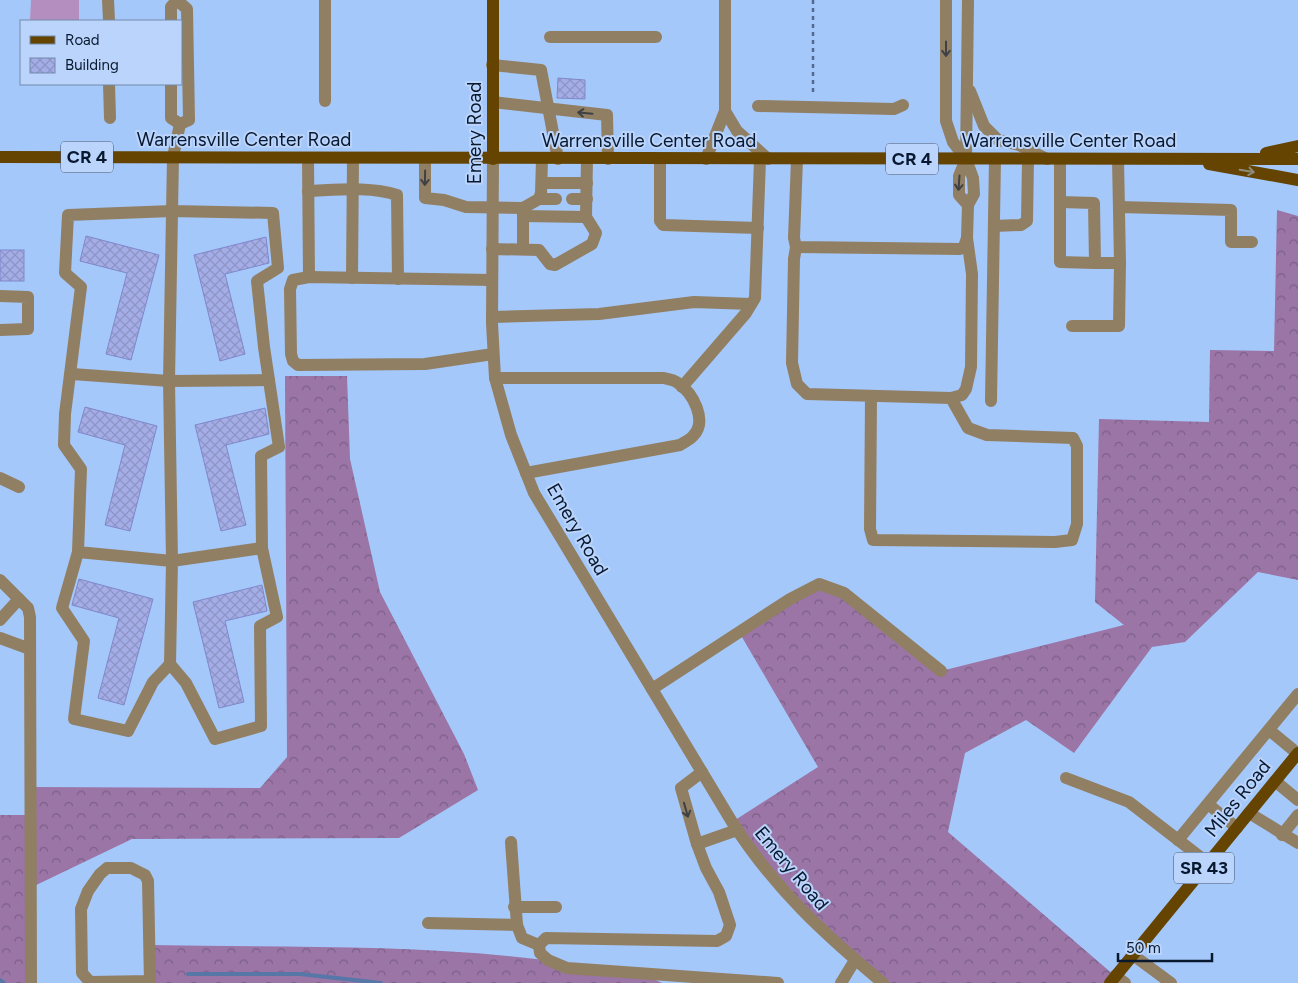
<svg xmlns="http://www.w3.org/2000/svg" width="1298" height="983" font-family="Figtree,sans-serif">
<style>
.forest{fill:url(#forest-crowns)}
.park{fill:#b38ebf}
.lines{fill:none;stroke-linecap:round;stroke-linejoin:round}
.stream{stroke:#5677a7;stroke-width:4}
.building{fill:url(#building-cross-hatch);stroke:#7f87ca}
.path{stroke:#516a8e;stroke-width:2.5;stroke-dasharray:4 4;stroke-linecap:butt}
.minor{stroke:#917f63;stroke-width:12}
.major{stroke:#644400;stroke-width:12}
.oneway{stroke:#3f4144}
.oneway2{stroke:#8f8c7e}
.labels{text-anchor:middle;stroke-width:4;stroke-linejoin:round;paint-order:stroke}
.shield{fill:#bad4fb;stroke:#3d506c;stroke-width:1}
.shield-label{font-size:18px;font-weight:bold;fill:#08182f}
.street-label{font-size:19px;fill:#08182f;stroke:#bad4fb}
</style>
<defs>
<pattern id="forest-crowns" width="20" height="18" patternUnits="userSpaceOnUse" patternTransform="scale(1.25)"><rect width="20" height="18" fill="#9a75a6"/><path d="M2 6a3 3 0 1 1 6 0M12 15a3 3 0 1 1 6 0" fill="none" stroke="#7c5f88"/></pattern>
<pattern id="building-cross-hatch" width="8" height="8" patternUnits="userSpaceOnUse" patternTransform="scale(1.25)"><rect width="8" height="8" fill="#a5ade7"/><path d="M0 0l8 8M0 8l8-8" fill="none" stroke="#8d94c6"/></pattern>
</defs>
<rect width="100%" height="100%" fill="#a5c8fa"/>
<g class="forest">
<polygon points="1277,210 1298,216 1298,580 1258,572 1185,642 1152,647 1074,753 1026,720 965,753 948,832 1115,976 1110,983 883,983 842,949 732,822 818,767 739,632 819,584 844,593 941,671 1124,625 1095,602 1099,419 1209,422 1210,350 1274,351"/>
<polygon points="285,376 347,376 350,459 380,592 464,754 478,790 399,838 132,839 30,888 31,983 0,983 0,815 30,815 30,787 260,788 287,757"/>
<path d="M149 945C290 948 434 943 573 964 603 968 636 969 662 983H150Z"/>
</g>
<polygon class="park" points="31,0 79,0 79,21 30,21"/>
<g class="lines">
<g class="stream">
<polyline points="188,974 300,974 381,983"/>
<polyline points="0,980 4,983"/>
</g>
</g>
<g class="building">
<polygon points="558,78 585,80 585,99 557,98"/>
<polygon points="86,236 159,255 131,360 106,354 127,273 80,261"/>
<polygon points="266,237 269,263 225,274 245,354 220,361 194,255"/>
<rect x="0" y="250" width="24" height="31"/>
<polygon points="85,407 157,426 130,531 105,525 125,445 78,432"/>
<polygon points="265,408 269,434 226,445 246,525 221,531 195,425"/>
<polygon points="79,579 153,599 124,705 98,698 119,618 72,605"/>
<polygon points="262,585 267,611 225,621 244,702 219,708 193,602"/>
</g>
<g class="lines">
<polyline class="path" points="813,0 813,96"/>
<g class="minor">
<polyline points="108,0 109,21"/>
<polyline points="325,0 325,101"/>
<polyline points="968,0 966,159 959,176 959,195 968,205"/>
<polyline points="171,21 171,7 177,0"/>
<polyline points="550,37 656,37"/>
<polyline points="492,65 541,70 558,159"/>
<polyline points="109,84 110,118"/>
<polyline points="171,84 171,118 180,124 189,120 187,9 177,0"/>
<polyline points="970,91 984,126 998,140 1019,145 1047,159"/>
<polyline points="493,102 607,115 608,159"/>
<polyline points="758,106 894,109 903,105"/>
<polyline points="725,111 725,0"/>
<polyline points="180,124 173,157 169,381 172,561 170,664 186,683 215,739 261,726 260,626 277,617 262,548 261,456 279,447 264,347 257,281 278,268 273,213 172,211 68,215 65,273 81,287 65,414 64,445 81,469 78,552 172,561 262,548"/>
<polyline points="308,158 309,277"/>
<polyline points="425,158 425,198 444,200 466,207 523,208 539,199 541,193 542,159"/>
<path d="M493 159 492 323 495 378 511 435 534 493 732 822C774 888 824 934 883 983"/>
<polyline points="660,159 660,221 663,225 758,228"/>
<polyline points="706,159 725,111 737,131 768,159"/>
<polyline points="797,159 794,238 796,247 960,249 964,247 967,238 968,205 974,194 973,178 966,159 953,142 946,121 946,0"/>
<path d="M1060 159C1060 193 1060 228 1060 262L1095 263 1094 203 1060 202"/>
<polyline points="1118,159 1120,263"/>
<polyline points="542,183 587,183"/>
<path d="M308 191C336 190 370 186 397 195L398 279"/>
<polyline points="539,199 556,199"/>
<polyline points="572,199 587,199"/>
<polyline points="1119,207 1231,210 1231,242 1252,242"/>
<polyline points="523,209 523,249"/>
<polyline points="523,216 586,217"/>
<polyline points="994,226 1021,225 1027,221 1028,159"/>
<polyline points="796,247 794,259 792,363 797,384 807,394 951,398 968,428 987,435 1073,438 1077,446 1077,524 1072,540 1055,542 873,540 870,529 871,397"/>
<polyline points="492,249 539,250 550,264 555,265 592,244 596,233 586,217 587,158"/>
<polyline points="352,278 353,158"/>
<polyline points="492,280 309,277 293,280 290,289 291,354 293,361 298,365 425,364 493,354"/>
<polyline points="0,296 28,297 28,329 0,330"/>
<polyline points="492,317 599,314 694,302 751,304"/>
<polyline points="1072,326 1119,326 1120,263 1095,263"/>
<polyline points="72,374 169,381 269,380"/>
<path d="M495 378H663C668 379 674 380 678 383 693 393 708 421 693 436 690 440 684 442 680 445L526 473"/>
<polyline points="682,387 746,313 755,298 760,159"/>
<polyline points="951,398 962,395 966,389 971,367 972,274 967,238"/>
<polyline points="991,401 995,159"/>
<polyline points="0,478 19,487"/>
<polyline points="78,552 62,608 84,641 74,719 128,731 153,682 170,664"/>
<polyline points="0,580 28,608 30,617 31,983"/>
<polyline points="0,620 19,599"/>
<polyline points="0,638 30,649"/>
<polyline points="652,689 790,599 819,584 844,593 941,671"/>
<polyline points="1269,730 1297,753"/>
<polyline points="702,772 681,788 697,844 737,830"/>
<polyline points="1066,778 1129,802 1208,863"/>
<polyline points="1275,781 1298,800"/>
<polyline points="1208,804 1237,828"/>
<polyline points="1249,813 1298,843"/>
<polyline points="1282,835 1298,815"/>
<polyline points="1178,840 1298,694"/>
<polyline points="511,842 517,925 522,938 539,945"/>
<polyline points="697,844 706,868 719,892 730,925 726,936 717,941 546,938 539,945 540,953 548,960 567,968 778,983"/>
<polyline points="514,907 556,907"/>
<polyline points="428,923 517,925"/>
<polyline points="1133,955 1171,983"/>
<polyline points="1115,976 1125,983"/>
<polyline points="150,981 90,982 82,973 81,909 88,891 100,874 107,868 131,868 145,875 148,881 150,983"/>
<polyline points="841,983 855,960"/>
</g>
<g class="major">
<polyline points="493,0 493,159"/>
<polyline points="1266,153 1298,146"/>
<polyline points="0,157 1298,159"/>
<polyline points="1209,164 1298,180"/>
<polyline points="1110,983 1298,753"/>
</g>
</g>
<defs><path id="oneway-shaft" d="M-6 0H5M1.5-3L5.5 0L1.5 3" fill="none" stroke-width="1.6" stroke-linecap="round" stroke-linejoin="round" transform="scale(1.25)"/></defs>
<g class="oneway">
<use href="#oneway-shaft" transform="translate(946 49) rotate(90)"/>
<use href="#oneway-shaft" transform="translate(585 113) rotate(-175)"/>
<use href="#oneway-shaft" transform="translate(425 178) rotate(91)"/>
<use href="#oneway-shaft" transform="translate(959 183) rotate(94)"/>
<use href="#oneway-shaft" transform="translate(686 810) rotate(74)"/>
</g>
<use class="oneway2" href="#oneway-shaft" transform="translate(1247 171) rotate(10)"/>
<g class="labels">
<g class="shield">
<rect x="61" y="141.5" width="52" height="31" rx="4"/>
<rect x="886" y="143.5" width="52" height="31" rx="4"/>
<rect x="1174" y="852.5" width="60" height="31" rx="4"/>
</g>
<g class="shield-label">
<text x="87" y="163">CR 4</text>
<text x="912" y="165">CR 4</text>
<text x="1204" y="874">SR 43</text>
</g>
<g class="street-label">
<text transform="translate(474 133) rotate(-90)" y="7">Emery Road</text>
<text x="244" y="146">Warrensville Center Road</text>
<text x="649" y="147">Warrensville Center Road</text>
<text x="1069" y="147">Warrensville Center Road</text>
<text transform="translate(578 529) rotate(60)" y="7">Emery Road</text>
<text transform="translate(1237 798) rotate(-51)" y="7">Miles Road</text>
<text transform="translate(792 868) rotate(50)" y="7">Emery Road</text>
</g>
</g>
<rect x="20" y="20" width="162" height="65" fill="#bad4fb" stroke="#7389a9"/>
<rect x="30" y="36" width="25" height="8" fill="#644400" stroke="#7389a9"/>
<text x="65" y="45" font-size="15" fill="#08182f">Road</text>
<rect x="30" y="58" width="25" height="15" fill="url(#building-cross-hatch)" stroke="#7389a9"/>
<text x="65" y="70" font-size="15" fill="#08182f">Building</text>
<path d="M1118 953v8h94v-8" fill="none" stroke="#08182f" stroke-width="2.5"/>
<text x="1126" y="953" font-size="15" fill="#08182f" stroke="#bad4fb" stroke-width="4" paint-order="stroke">50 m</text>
</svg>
